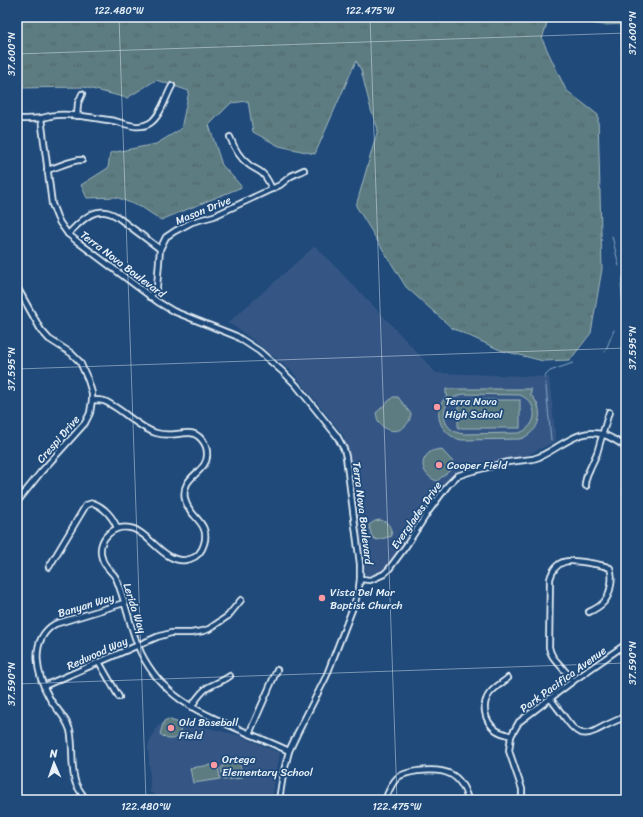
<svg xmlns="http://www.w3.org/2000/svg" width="643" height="817" font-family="Sriracha,sans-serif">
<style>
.built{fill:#365785}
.grass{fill:url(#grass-tufts);stroke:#a2b6bc}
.pitch{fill:#5b7c81;stroke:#a2b6bc;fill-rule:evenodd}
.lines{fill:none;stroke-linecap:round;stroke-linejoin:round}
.stream{stroke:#86a8c4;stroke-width:1}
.minor-casing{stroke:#e8f1f8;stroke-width:8}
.minor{stroke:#1f4a7a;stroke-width:4.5}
.ticks{fill:none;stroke:#e8f1f8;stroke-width:1;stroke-opacity:0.45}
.poi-dot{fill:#ff9aa2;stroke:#1f4a7a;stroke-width:1.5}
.labels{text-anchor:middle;stroke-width:3.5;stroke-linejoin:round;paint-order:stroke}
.street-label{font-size:11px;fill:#e8f1f8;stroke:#1f4a7a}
.poi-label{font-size:11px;fill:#e8f1f8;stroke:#1f4a7a;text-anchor:start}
.neatline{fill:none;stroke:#e8f1f8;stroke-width:1.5}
.ticks-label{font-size:10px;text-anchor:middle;fill:#e8f1f8}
</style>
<defs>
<pattern id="grass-tufts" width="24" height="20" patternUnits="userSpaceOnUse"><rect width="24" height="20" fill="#5b7c81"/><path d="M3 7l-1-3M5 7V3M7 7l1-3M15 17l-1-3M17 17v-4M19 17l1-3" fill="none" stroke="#526568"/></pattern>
</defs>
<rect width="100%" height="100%" fill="#1f4a7a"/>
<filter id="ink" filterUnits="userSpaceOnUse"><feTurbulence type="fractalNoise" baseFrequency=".025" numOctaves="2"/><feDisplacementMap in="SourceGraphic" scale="8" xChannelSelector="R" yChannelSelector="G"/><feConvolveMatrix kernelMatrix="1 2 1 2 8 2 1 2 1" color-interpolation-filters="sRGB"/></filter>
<g filter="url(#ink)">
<g class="built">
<polygon points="315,246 385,318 436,373 549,377 556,441 523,457 456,477 382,572 365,577 344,436 292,371 240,330 228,323"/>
<polygon points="168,719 238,735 280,753 273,792 273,800 192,800 191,796 163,799 150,792 150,776 148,746 157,727"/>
</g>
<polygon class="grass" points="17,17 626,17 626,24 603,25 578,21 548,20 542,39 566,90 598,115 602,269 591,333 570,360 543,361 500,350 452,328 406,287 356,206 378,129 371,110 361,70 356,61 315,154 279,146 253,132 248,101 231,103 209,125 222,165 242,187 161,220 143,208 116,197 87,198 81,185 108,168 110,153 156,144 181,129 189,91 156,80 127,98 84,87 17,88"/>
<g class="pitch">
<path d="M446 389H531V394H530C546 409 541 432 520 439L462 440C440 436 430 410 448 395L446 394ZM464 394 520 395C539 403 539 426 519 433L464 434C438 432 437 398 464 394Z"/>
<path d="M393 397H398L411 414C410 419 409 423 405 426 398 434 384 431 379 422 377 420 377 416 376 413Z"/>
<rect x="458" y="400" width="62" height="28"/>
<path d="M441 449 454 463V467L437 481C425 477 417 463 429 453 432 450 437 450 441 449Z"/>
<path d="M380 520C389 522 391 527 392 536L377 540 372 537 369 525 375 521Z"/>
<path d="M168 719 179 723C183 730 179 740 169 739 166 739 163 736 160 734L164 721Z"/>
<path d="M229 761C242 760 241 768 242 778L224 780H223L221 768 226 762Z"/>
<polygon points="218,764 220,779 193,783 190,768"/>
</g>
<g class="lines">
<g class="stream">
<polyline points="612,236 619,266"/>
<polyline points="623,277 621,286 624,317"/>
<polyline points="605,352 614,330"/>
<polyline points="551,440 545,376 550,371 573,363"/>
</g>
<defs>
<g id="minor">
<polyline points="77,116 78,103 82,94"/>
<polyline points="41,118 52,204 57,217 60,223 68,234 78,242 158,302 173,311 236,336 259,351 283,372 296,385 337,436 344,449 346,457 360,564 360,579 359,587 355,602 326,677 297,734 289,751 283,775 279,800"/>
<path d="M17 119C25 119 34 119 42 118 47 117 52 115 57 115 74 113 92 118 109 120 123 122 137 131 150 123 161 116 166 96 172 86"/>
<path d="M230 137C234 148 239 157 248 164 252 168 257 169 262 173 267 177 269 183 272 189"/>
<path d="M47 170C59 167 70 160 82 160"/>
<path d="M68 234C82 220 95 204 116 216L160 249"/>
<polyline points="17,287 41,330 49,339 71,353 80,362 88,380 92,393 92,400 90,413 85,423 41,472 17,502"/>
<polyline points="150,297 157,287 160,249 166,237 175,231 192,222 214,216 280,185 291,176 304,170"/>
<path d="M92 400C96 400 100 400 104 401 108 402 111 405 115 407 128 415 140 428 156 433 169 437 176 433 189 433 199 433 207 444 207 453 209 473 180 475 185 499 188 517 211 522 204 544 202 551 197 557 190 559 167 567 152 536 134 529 115 522 96 539 102 558 104 567 112 571 116 578 126 602 130 629 141 653 162 695 195 711 236 728 254 736 272 743 289 751"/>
<polyline points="586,486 585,483 587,475 597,453 609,412"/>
<polyline points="626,491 626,490"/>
<path d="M49 567 86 505 93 503C104 507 113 517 117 528"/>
<path d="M360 579 370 580 375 578 384 574 389 569 406 546 428 512 448 485 457 476 469 472 508 462 533 459 539 457C562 447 580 425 607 436 614 439 620 443 626 447"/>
<polyline points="99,662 119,697"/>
<path d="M508 678C502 683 495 687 490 693 481 704 484 721 496 730 500 733 506 734 511 736"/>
<path d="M573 681C570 677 567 673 564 670 558 662 551 658 549 647L550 579C556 557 571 560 589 563 597 564 603 565 610 568 612 574 612 579 611 584 609 600 602 606 589 612"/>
<polyline points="44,686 157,637 171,633 191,633 203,631 209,629 228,616 241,600"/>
<path d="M550 698C555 705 560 711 565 718 573 729 580 738 595 731 605 726 615 720 626 717"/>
<path d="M191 707C196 700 200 693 207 688 215 683 223 681 230 676"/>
<polyline points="249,734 277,670"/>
<path d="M86 800C83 795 79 790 76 784 70 769 74 746 70 730 66 717 56 709 50 699 37 676 28 640 55 624L124 603"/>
<path d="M385 800C388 793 391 784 397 778 403 773 411 772 418 771 444 768 461 772 468 800"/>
<polyline points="522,800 522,789 509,751 511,736 519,722 573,681 626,644"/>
</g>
</defs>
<use href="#minor" class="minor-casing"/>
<use href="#minor" class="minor"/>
</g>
</g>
<path class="ticks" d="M119 17 146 800M370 17 397 800M620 17 626 178M17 54 626 33M17 369 626 348M17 684 626 663"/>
<g class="poi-dot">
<circle cx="437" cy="407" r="4"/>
<circle cx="439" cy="465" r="4"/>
<circle cx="322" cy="598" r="4"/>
<circle cx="171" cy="728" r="4"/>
<circle cx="214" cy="765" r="4"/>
</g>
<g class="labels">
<g class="street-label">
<text transform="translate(203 210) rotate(-22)" y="4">Mason Drive</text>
<text transform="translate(123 264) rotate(37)" y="4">Terra Nova Boulevard</text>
<text transform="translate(58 439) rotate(-49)" y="4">Crespi Drive</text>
<text transform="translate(363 513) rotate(83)" y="4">Terra Nova Boulevard</text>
<text transform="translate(416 515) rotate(-55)" y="4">Everglades Drive</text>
<text transform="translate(86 605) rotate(-17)" y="4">Banyan Way</text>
<text transform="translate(135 608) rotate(72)" y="4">Lerida Way</text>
<text transform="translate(97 653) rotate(-24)" y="4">Redwood Way</text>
<text transform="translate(563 679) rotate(-36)" y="4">Park Pacifica Avenue</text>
</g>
<g class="poi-label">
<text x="445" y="405">Terra Nova<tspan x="445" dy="13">High School</tspan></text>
<text x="447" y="469">Cooper Field</text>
<text x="330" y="596">Vista Del Mar<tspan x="330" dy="13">Baptist Church</tspan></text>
<text x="179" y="726">Old Baseball<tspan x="179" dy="13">Field</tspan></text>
<text x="222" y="763">Ortega<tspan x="222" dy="13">Elementary School</tspan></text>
</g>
</g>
<rect width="643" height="817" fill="none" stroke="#1f4a7a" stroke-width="44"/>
<g transform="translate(54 763) rotate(358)" stroke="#1f4a7a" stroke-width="3" paint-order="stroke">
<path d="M0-3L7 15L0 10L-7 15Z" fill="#e8f1f8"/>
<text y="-6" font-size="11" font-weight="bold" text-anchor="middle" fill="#e8f1f8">N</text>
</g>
<rect x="22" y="22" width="599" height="773" class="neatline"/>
<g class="ticks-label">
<text x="119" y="14">122.480°W</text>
<text x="370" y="14">122.475°W</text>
<text transform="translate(632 33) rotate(-90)" y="4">37.600°N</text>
<text transform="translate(11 54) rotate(-90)" y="4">37.600°N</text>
<text transform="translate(632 348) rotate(-90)" y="4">37.595°N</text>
<text transform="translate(11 369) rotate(-90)" y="4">37.595°N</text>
<text transform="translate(632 663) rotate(-90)" y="4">37.590°N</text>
<text transform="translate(11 684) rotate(-90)" y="4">37.590°N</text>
<text x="146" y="810">122.480°W</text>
<text x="397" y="810">122.475°W</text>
</g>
</svg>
